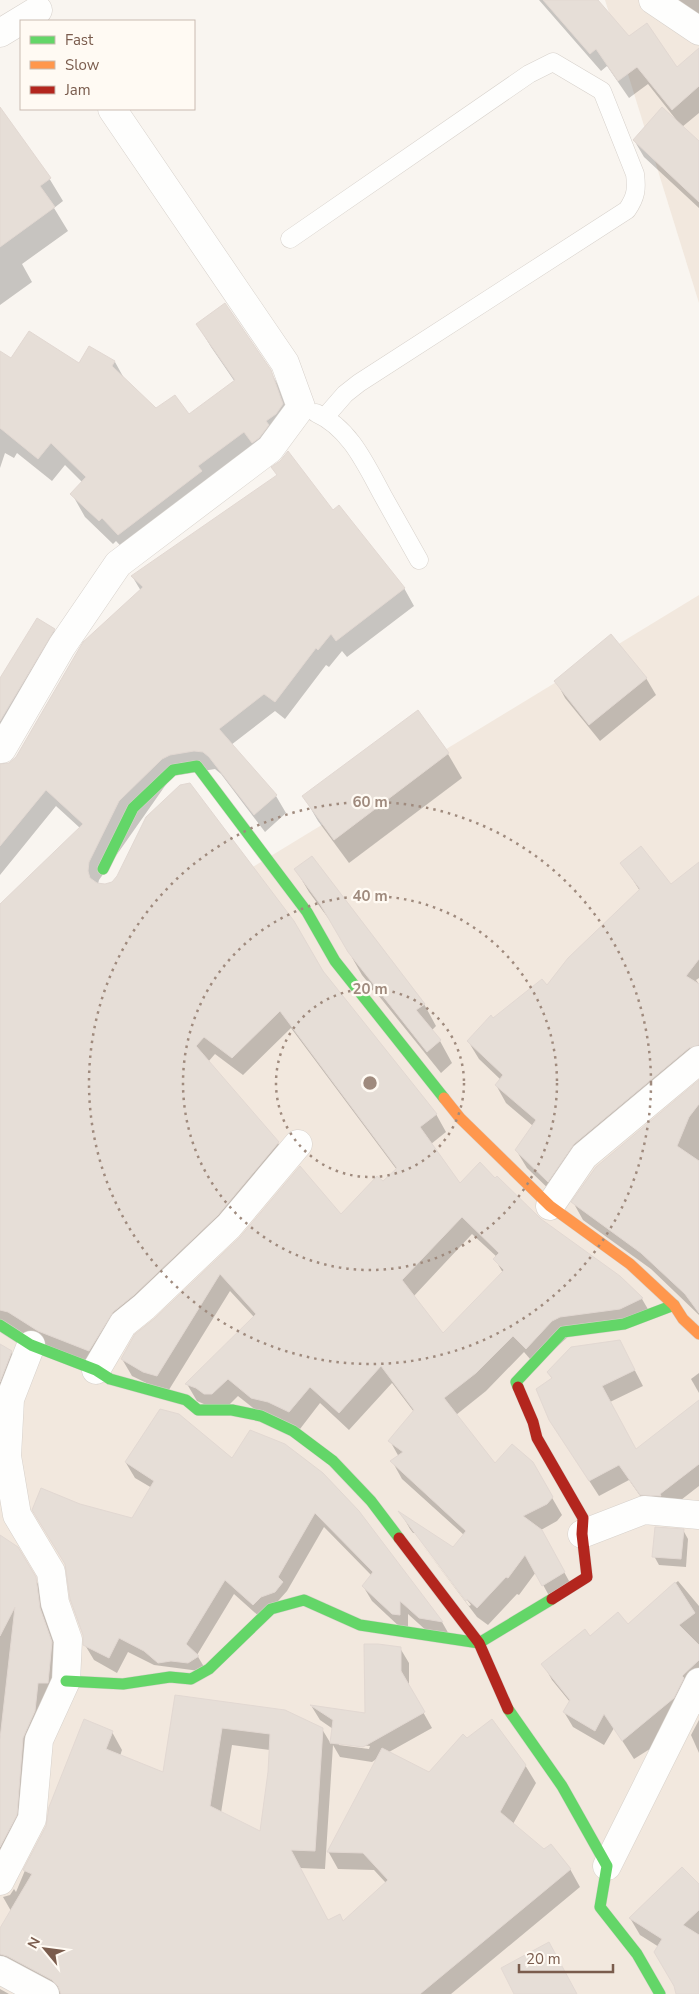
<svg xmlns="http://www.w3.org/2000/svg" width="699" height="1994" font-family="'Nunito Sans',sans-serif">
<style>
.residential{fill:#f2e8de}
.shadow{fill:#0003;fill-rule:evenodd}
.building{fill:#e6ded7;stroke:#e2d8d2;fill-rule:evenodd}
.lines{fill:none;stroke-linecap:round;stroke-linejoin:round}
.lane-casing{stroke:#d7d1cb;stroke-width:19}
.street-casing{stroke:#d7d1cb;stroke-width:29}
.fast-casing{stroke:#d9d2cb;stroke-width:12}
.slow-casing{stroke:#d9d2cb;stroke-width:12}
.jam-casing{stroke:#d9d2cb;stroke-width:12}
.lane{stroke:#fefefd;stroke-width:18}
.street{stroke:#fefefd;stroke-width:28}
.fast{stroke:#63d668;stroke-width:11}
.slow{stroke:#ff974d;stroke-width:11}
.jam{stroke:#b3261e;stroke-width:11}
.ring{fill:none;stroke:#9f8a7d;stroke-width:2.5;stroke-dasharray:2.5 5}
.centre{fill:#9f8a7d;stroke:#fffaf3;stroke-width:2.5}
.ring-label{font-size:15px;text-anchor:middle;font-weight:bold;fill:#9f8a7d;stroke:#fffaf3;stroke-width:4.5;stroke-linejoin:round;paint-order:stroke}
</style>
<rect width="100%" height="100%" fill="#f9f5f0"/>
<g class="residential">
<polygon points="605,0 699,0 699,303"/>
<polygon points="699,595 699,1994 0,1994 0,1021"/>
</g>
<g class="shadow">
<polygon points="539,0 597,0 629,37 677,69 699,50 699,113 682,127 699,142 699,208 644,157 634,140 678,122 648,84 629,98 607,66 601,71"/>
<polygon points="677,0 699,0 699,17"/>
<polygon points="0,109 49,178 63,201 54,208 68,231 22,264 32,282 0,305"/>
<polygon points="197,324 270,371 284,395 296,429 132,558 116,541 113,544 85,517 72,494 83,483 65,465 52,481 17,453 14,458 5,453 0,468 0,353 12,360 79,364 115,362 125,380 156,409 188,416 235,382 211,347"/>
<path d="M333 512 404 588 414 606 347 657 342 651 329 667 326 665 285 719 275 711 231 745 276 796 286 813 265 832 221 774 215 769 172 776 99 880 98 884 322 972 436 1114 446 1132 431 1144 459 1185 540 1220 619 1277 642 1299 652 1316 571 1334 536 1366 524 1352 486 1391 456 1415 495 1465 532 1463 562 1515 557 1521 541 1530 574 1590 553 1603 536 1572 519 1595 517 1594 488 1625 477 1617 410 1529 402 1515 453 1549 464 1535 402 1479 392 1461 399 1457 390 1441 414 1412 392 1383 349 1430 320 1403 300 1429 262 1415 238 1396 222 1412 197 1401 187 1384 254 1317 230 1291 167 1393 132 1376 122 1359 156 1319 241 1238 341 1216 397 1170 291 1028 243 1075 215 1054 208 1062 278 1143 288 1161 87 1363 0 1331V905L80 828 56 806 0 875V765L11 763 16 758 141 591 132 576ZM472 1234 497 1257 495 1259 503 1273 442 1335 413 1297ZM413 1533H416L471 1605 469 1606Z"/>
<polygon points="54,630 64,648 0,756 0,681"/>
<polygon points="646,678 656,695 600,741 565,698 556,681"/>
<polygon points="417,712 448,754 462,778 349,863 318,821 304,797"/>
<polygon points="622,863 671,886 699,878 699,978 696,980 699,984 699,1066 558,1198 527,1168 516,1150 533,1126 506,1103 496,1085 501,1080 479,1059 468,1041 493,1020 547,987 640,891"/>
<polygon points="296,870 424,1004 436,1026 431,1031 440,1041 452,1063 441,1073 362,975 334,926 309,892"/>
<polygon points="699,1082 699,1315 651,1269 583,1220 573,1202"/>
<polygon points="620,1342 643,1386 610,1402 636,1450 699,1402 699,1486 668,1510 650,1510 629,1480 599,1496 550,1420 552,1379 548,1372"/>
<polygon points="0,1345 11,1352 21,1370 0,1459"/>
<polygon points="699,1373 699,1393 691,1379"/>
<polygon points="233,1460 358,1512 442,1622 450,1636 429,1633 408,1614 408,1630 402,1629 372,1601 363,1586 372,1576 324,1527 287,1591 262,1619 234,1594 197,1655 207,1672 154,1665 128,1652 117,1673 94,1660 85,1645 79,1505 133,1519 152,1488 135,1478 126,1463"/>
<polygon points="683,1530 688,1539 686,1567 659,1565 654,1556"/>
<polygon points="0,1536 17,1548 45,1596 62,1661 26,1833 0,1884"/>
<polygon points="678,1581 699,1606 699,1685 672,1735 634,1759 614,1728 604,1745 573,1727 564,1712 570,1702 552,1680 543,1664 590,1638 628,1625"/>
<path d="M400 1648 409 1663V1687L432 1728 389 1752 429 1774 467 1740 525 1765 536 1783 513 1824 544 1851 570 1869 580 1887 451 1994H57L0 1976V1931L11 1911 3 1897 10 1895 14 1889 16 1892 26 1868 112 1732 122 1750 120 1756 164 1773 176 1696 322 1729 331 1744 333 1729 320 1720 312 1707 366 1714ZM339 1743 370 1746 369 1749 339 1745ZM232 1745 270 1750 269 1772 261 1833 221 1813ZM333 1745 340 1757 372 1762 378 1758 328 1851 338 1869 374 1870 386 1883 343 1923 328 1921 300 1868 325 1869Z"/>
<polygon points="699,1720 699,1753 691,1735"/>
<polygon points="699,1886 699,1994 680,1994 659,1947 640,1935 630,1918"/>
<polygon points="0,1989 9,1994 0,1994"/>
</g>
<g class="building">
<polygon points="543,0 598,0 629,36 647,23 677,67 699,48 699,86 672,110 637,67 618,81 596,49 590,54"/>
<polygon points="0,107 51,178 40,186 55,207 0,247"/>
<polygon points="662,107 699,141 699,202 633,140"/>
<polygon points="225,303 271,370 283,404 276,414 266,421 269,425 259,438 252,443 244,432 198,466 202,471 118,535 102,518 99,521 70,494 86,477 51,443 38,459 0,428 0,351 11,358 29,331 79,363 89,346 115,361 112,366 156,408 175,395 189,414 235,380 196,324"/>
<path d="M288 451 333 510 339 505 405 588 336 641 331 634 318 650 316 648 275 702 264 694 219 729 277 795 254 815 209 757 203 752 194 751 170 755 162 759 119 801 89 862 88 871 90 878 97 883 105 884 112 882 117 876 146 817 180 785 190 783 294 921 323 971 437 1114 420 1127 460 1183 480 1162 495 1178 497 1176 541 1219 620 1276 643 1298 620 1309 560 1317 552 1321 526 1349 513 1336 476 1373 444 1398 495 1463 512 1444 533 1462 553 1497 547 1504 523 1516 542 1530 565 1572 542 1586 525 1555 508 1578 506 1577 477 1608 467 1599 466 1601 398 1511 453 1547 466 1531 390 1461 403 1452 388 1441 414 1410 381 1366 339 1413 310 1387 289 1412 268 1402 251 1398 228 1379 212 1394H204L196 1388 185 1384 256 1314 220 1274 157 1376 143 1372 121 1359 135 1334 155 1318 240 1237 300 1166 341 1214 377 1176 383 1181 397 1168 280 1011 232 1058 204 1037 196 1046 279 1142 218 1215 134 1295 113 1312 89 1351 38 1331 8 1312 0 1310V904L83 824 46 790 0 846V764L9 763 16 757 83 642 143 587 131 576 277 475 271 467 280 461ZM462 1217 499 1253 493 1259 504 1270 443 1333 402 1280Z"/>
<polygon points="37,618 55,629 0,721 0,678"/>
<polygon points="611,634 647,678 589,725 554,681"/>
<polygon points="418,710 449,753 334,840 302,796"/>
<polygon points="641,846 671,884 699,862 699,959 686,976 699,984 699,1045 689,1048 574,1144 548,1182 515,1150 536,1120 495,1085 503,1075 467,1041 491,1015 493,1018 542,979 547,985 568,958 640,889 620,863"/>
<polygon points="312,856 425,1004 416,1010 441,1040 427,1052 348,952 320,904 294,869"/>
<polygon points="699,1080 699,1104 689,1117 677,1146 699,1161 699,1313 685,1294 641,1253 571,1202 596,1167"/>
<polygon points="620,1340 635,1370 602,1386 636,1449 699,1400 699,1464 660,1494 661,1496 640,1495 619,1465 589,1481 549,1420 536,1389 552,1378 547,1372 571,1347"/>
<polygon points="0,1344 12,1351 0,1382"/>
<polygon points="160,1409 179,1414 232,1458 250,1430 285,1444 323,1473 359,1511 443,1622 419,1618 400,1601 400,1615 392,1614 362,1586 373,1572 315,1513 278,1577 283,1582 275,1592 261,1597 253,1605 225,1580 186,1644 199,1656 188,1663 171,1661 158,1663 144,1651 119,1638 109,1658 83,1645 83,1635 70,1599 65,1564 32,1510 41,1488 80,1504 132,1518 154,1481 125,1462"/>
<polygon points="655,1527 684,1529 681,1559 652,1557"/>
<polygon points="0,1535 18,1547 36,1577 40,1608 52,1642 48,1683 38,1683 35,1711 23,1738 17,1815 0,1847 0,1739 15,1607 0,1636"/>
<polygon points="675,1582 695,1613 679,1625 699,1645 699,1660 682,1676 684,1678 674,1698 622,1741 604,1714 595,1731 563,1712 570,1700 541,1664 585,1629 590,1636 618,1612 628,1624"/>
<polygon points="364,1644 378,1644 401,1647 401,1671 425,1712 363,1747 330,1743 333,1720 310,1705 365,1713"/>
<path d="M175 1695 285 1710 323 1728 315 1851 291 1850 328 1920 340 1914 343 1921 388 1880 363 1853 327 1852 382 1748 429 1772 463 1734 467 1738 492 1719 526 1765 500 1812 544 1849 551 1844 571 1869 420 1994H61L58 1986 52 1980 7 1956 0 1954V1928L32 1874 23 1870 46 1826 49 1807 84 1719 113 1731 106 1749 163 1772ZM222 1728 270 1734 268 1772 260 1831 210 1806Z"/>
<polygon points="682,1867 699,1884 699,1910 683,1925 699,1935 699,1994 676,1994 674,1986 654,1952 662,1939 629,1918"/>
<polygon points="549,1942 577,1994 514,1994 501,1968"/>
</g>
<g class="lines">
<defs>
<g id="lane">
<path d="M290 239 529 74 553 62 602 91 635 174C637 189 636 197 627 210L359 383 345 394 325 417"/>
<path d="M316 413C350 428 366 465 383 496 395 517 407 539 419 560"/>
</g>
<g id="street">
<polyline points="653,0 699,31"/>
<polyline points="0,33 38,10"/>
<polyline points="2,749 62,646 118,564 270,449 301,407 285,363 112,109"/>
<polyline points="550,1206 584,1156 699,1060"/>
<polyline points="96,1370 123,1324 144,1307 229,1226 298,1144"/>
<polyline points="582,1534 644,1510 699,1515"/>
<polyline points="607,1866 699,1682"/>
<polyline points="0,1881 32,1819 39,1740 66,1681 68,1640 55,1603 51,1572 17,1515 7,1456 10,1399 31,1345"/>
<polyline points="0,1970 45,1994"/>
</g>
<g id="fast">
<polyline points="103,869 133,808 173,770 197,766 307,912 335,961 444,1098"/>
<polyline points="0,1325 31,1345 96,1370 110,1379 186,1400 198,1410 232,1410 261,1416 293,1431 333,1461 371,1501 399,1538"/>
<polyline points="518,1387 516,1382 563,1332 624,1324 674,1305"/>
<polyline points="66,1681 123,1684 170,1677 191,1679 209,1669 271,1609 304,1600 360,1625 479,1643 552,1599"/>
<polyline points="508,1709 562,1786 607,1866 600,1907 637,1954 660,1994"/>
</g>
<polyline id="slow" points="444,1098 460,1118 550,1206 630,1264 674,1305 683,1319 699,1334"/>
<g id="jam">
<polyline points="518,1387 533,1422 537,1438 583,1518 582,1534 587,1577 552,1599"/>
<polyline points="399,1538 479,1643 508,1709"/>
</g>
</defs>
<use href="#lane" class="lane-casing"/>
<use href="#street" class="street-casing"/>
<use href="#fast" class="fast-casing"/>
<use href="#slow" class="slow-casing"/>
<use href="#jam" class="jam-casing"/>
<use href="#lane" class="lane"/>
<use href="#street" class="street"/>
<use href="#fast" class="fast"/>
<use href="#slow" class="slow"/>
<use href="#jam" class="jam"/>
</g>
<g class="ring">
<circle cx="370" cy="1083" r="94"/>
<circle cx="370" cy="1083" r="187"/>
<circle cx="370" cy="1083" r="281"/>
</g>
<circle cx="370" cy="1083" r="8" class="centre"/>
<g class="ring-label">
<text x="370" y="807">60 m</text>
<text x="370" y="901">40 m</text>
<text x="370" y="994">20 m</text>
</g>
<rect x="20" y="20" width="175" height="90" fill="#fffaf3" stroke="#cabbb1"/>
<rect x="30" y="36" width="25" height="8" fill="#63d668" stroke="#cabbb1"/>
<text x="65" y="45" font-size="15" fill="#7a5c4d">Fast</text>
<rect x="30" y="61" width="25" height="8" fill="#ff974d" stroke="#cabbb1"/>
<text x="65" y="70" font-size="15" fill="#7a5c4d">Slow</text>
<rect x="30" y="86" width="25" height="8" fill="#b3261e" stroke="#cabbb1"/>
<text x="65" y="95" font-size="15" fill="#7a5c4d">Jam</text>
<g transform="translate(45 1949) rotate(299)" stroke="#fffaf3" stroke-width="4" paint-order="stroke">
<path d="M0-4L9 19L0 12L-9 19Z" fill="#7a5c4d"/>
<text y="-8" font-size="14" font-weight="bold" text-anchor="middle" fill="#7a5c4d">N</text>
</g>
<path d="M519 1964v8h94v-8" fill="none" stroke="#7a5c4d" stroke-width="2.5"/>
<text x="526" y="1964" font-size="15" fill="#7a5c4d" stroke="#fffaf3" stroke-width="4" paint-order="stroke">20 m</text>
</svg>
